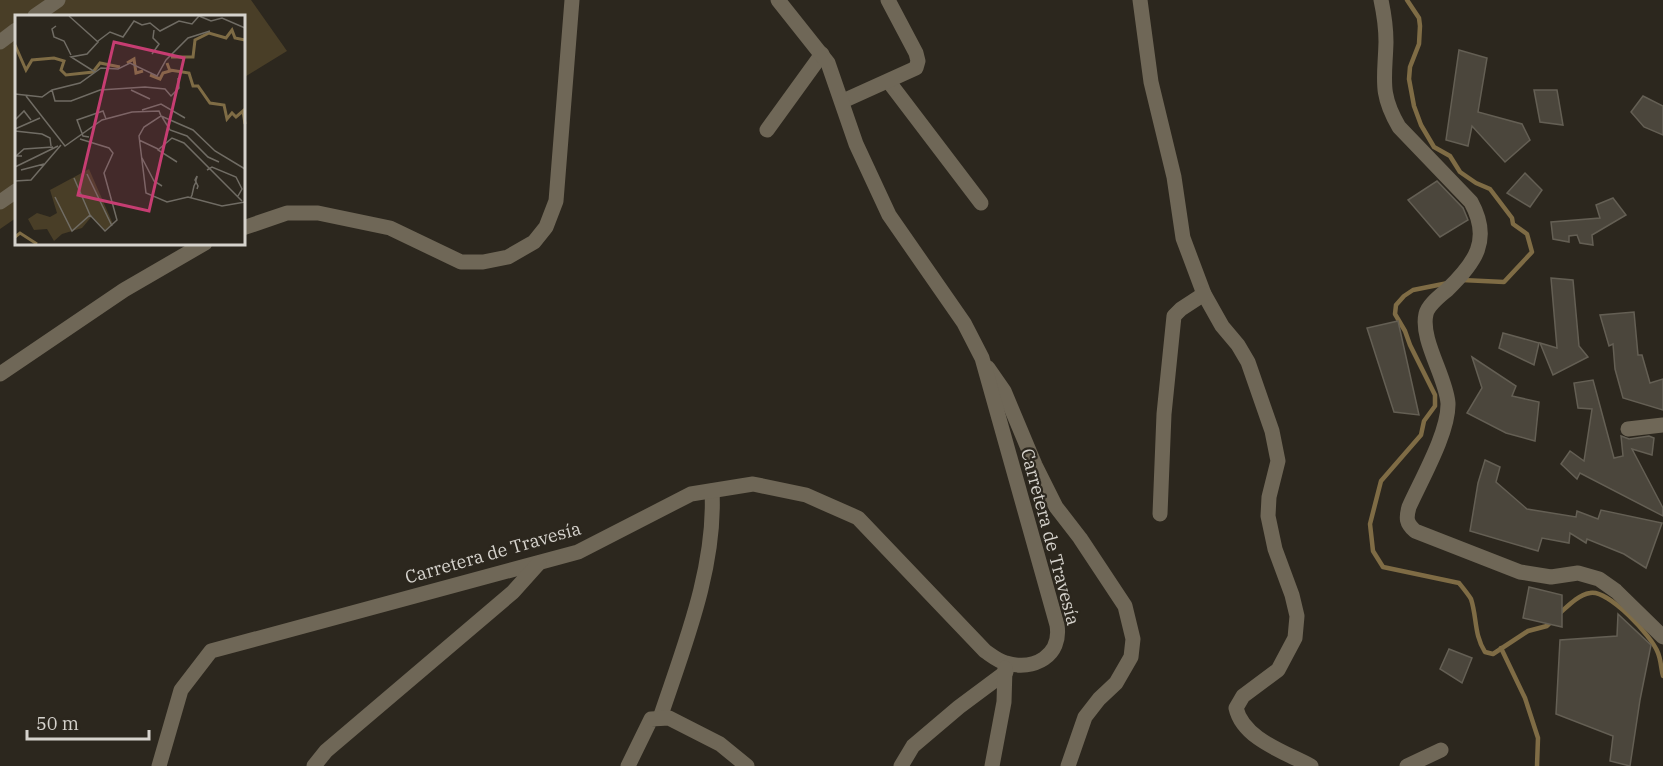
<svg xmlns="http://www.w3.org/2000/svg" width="1663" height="766" font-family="'IBM Plex Serif',serif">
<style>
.green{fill:#493e27}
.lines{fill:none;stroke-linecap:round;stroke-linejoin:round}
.stream{stroke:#7f6c45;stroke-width:4.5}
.building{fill:#4b463c;stroke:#645f54;stroke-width:1.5}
.minor{stroke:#6f6757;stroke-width:15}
.labels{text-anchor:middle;stroke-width:4.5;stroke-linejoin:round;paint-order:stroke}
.street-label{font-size:18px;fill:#d6d3cd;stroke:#2c271e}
.inset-river{fill:none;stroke:#7f6c45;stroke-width:3}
.inset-road{fill:none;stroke:#706c64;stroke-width:1.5}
.view{fill:#c63d72;fill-opacity:0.15;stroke:#c63d72;stroke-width:3}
.inset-edge{fill:none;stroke:#d6d3cd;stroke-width:3}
</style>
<rect width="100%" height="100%" fill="#2c271e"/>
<polygon class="green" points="0,0 251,0 287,51 243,78 243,16 16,16 16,218 0,229"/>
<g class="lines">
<g class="stream">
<polyline points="1407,0 1419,18 1420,26 1419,44 1410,67 1409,79 1414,106 1421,125 1434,147 1450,156 1460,172 1476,183 1490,189 1512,218 1513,224 1527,234 1532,252 1504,282 1462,280"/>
<path d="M1448 283 1413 290 1404 296 1396 305 1395 314 1405 331 1410 345 1435 395V406L1424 421 1421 435 1381 481 1370 524 1373 551 1383 567 1459 583C1463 588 1468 594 1471 599 1477 617 1474 635 1485 652L1493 654 1528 631 1547 626 1553 620"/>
<path d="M1559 614C1568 606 1578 595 1590 593 1608 589 1652 636 1658 653 1661 660 1661 669 1663 676"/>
<polyline points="1501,648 1525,698 1538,738 1537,766"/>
</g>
</g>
<g class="building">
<polygon points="1459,50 1487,58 1478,112 1522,124 1530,140 1505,162 1472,126 1468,146 1446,140"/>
<polygon points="1534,90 1557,90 1563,125 1540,122"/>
<polygon points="1643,96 1663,106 1663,135 1644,127 1631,112"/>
<polygon points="1525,173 1542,190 1530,207 1507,193"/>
<polygon points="1437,181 1463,208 1468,220 1440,237 1408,200"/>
<polygon points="1613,198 1626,215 1592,235 1593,245 1580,243 1577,235 1569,236 1569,242 1553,239 1551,222 1600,218 1596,205"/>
<polygon points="1551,278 1573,280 1579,346 1588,357 1553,375 1540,343 1557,348"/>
<polygon points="1634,312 1638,355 1642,355 1650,383 1663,379 1663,410 1623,398 1615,369 1613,344 1609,346 1600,315"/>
<polygon points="1398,321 1419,415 1394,412 1367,328"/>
<polygon points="1503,333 1539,343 1534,365 1499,348"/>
<polygon points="1472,357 1516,386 1512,396 1539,402 1535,441 1506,433 1467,413 1482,388"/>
<polygon points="1593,380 1614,458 1623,456 1621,436 1629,439 1649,436 1654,438 1652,455 1632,449 1663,508 1663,516 1580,473 1577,479 1561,464 1570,451 1584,461 1592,409 1578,408 1574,383"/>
<polygon points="1485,460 1500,467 1496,482 1527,509 1576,517 1577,511 1598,519 1601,510 1662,523 1646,568 1624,554 1587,539 1586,543 1570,533 1569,543 1542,538 1538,551 1470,531 1478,483"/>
<polygon points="1529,587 1562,595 1562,627 1523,618"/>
<polygon points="1618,614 1651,645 1640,700 1630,766 1610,761 1613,736 1556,714 1560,640 1617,636"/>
<polygon points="1449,649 1472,658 1462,683 1440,669"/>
</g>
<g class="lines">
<g class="minor">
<path d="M1140 0 1151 82 1174 177 1183 238 1204 294 1222 326 1238 345 1248 362 1272 431 1278 461 1269 497 1268 516 1275 549 1292 595 1297 616 1295 638 1278 670 1243 696 1236 708C1243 739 1285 752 1311 766"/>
<path d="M1381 0C1384 14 1386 28 1386 42 1385 79 1379 93 1399 127L1471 202C1492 240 1475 263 1447 290 1440 296 1428 305 1426 314 1420 339 1446 377 1448 403 1449 432 1421 480 1409 507 1406 518 1406 523 1415 531L1520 572 1551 577 1578 573 1599 579 1616 591 1663 637"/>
<polyline points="35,16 58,0"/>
<polyline points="0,42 16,30"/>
<polyline points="889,82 981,203"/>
<polyline points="843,101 916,68 918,61 916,53 888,0"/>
<polyline points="767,130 822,54"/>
<polyline points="0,202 16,191"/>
<polyline points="243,228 287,213 318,213 390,228 461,262 483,262 508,257 534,242 546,227 556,201 572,0"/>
<polyline points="988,368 1004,391 1035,465 1056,507 1080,538 1125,606 1133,639 1131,657 1116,683 1099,699 1085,717 1068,766"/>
<polyline points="0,374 124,290 205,243"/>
<polyline points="1628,429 1663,425"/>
<polyline points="1160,514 1164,414 1174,316 1181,309 1204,294"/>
<path d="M660 718C684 646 716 568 712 491"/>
<path d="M159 766 181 690 211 651 578 552 691 494 753 484 806 495 858 518 985 651C991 655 998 661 1006 663 1034 671 1062 656 1057 625L982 358 964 323 889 215 856 144 828 63 778 0"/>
<polyline points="314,766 326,751 513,592 539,563"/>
<polyline points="628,766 651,719 669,718 720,744 747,766"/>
<polyline points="901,766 913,746 959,707 1006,672"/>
<polyline points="992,766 1004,702 1005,668"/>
<polyline points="1407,766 1441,750"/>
</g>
</g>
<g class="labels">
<g class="street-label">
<text transform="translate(1050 537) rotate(75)" y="6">Carretera de Travesía</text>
<text transform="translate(493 553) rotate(-16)" y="6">Carretera de Travesía</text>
</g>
</g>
<g transform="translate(15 15)">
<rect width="230" height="230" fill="#2c271e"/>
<path d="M74 154 98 209 90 215 77 201 67 213 47 219 39 226 32 214 19 215 13 204 22 198 35 202 42 198 35 175Z" fill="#493e27"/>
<path class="inset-river" d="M0 30 11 55 17 45 39 43 49 46 46 55 51 60 78 57 85 48 105 52M156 42H178L180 25 194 18 211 23 217 15 220 23 230 25M112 48 119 44 121 58 128 56M155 55 174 58 178 71H183L195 88 209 90 212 104 217 98 221 102 228 96 230 109M135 60 145 64 148 58 155 56 152 48M0 222 5 218 22 229"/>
<path class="inset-road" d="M54 1 83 27 72 39 56 42 80 57M41 11 37 14 39 22 49 26 56 40M83 26 95 17 108 22 119 6 127 10 135 8 145 16 164 6 177 9 184 1 196 6 207 3 230 13M137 39 144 29 138 23 139 15M37 75 40 86H56L85 75 130 72 150 74 156 81 164 73 163 63M116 75 135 84M0 79 27 82 37 75 65 68 86 53 103 54 115 48 142 61 151 45 173 23 195 16M11 81 50 131 87 105 117 97 144 96 146 101 129 112 124 121 131 178 152 187 173 182 207 191 230 187M127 95 146 89 170 103M146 101 178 115 200 136 230 154M147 102 155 115 172 121 193 142 204 147M0 105 9 96 16 105M0 114 25 103M0 116 27 119 35 123 36 131M74 122 68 121 62 105 88 96 91 104M65 124 94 133 98 138 89 158 102 205 90 216 75 200M124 125 143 134M7 141H1L9 134 38 132M127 143 139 166 147 171M162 147 143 135 157 123 169 128 227 186M0 152 43 131M6 155 29 149M192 155 197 152 221 162 227 174 223 181M72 159 97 211M0 166 16 165 46 130M40 182 57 216 75 200 59 163M176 182 177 180 179 171 181 167V165L182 162V161L180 165 183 171 182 174"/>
<path class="view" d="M99 27 169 43 134 196 63 180Z"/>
<rect width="230" height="230" class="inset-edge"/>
</g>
<path d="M27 730v9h122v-9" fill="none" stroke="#d6d3cd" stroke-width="3"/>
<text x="36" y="730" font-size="18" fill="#d6d3cd" stroke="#2c271e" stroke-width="4.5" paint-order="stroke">50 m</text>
</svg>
